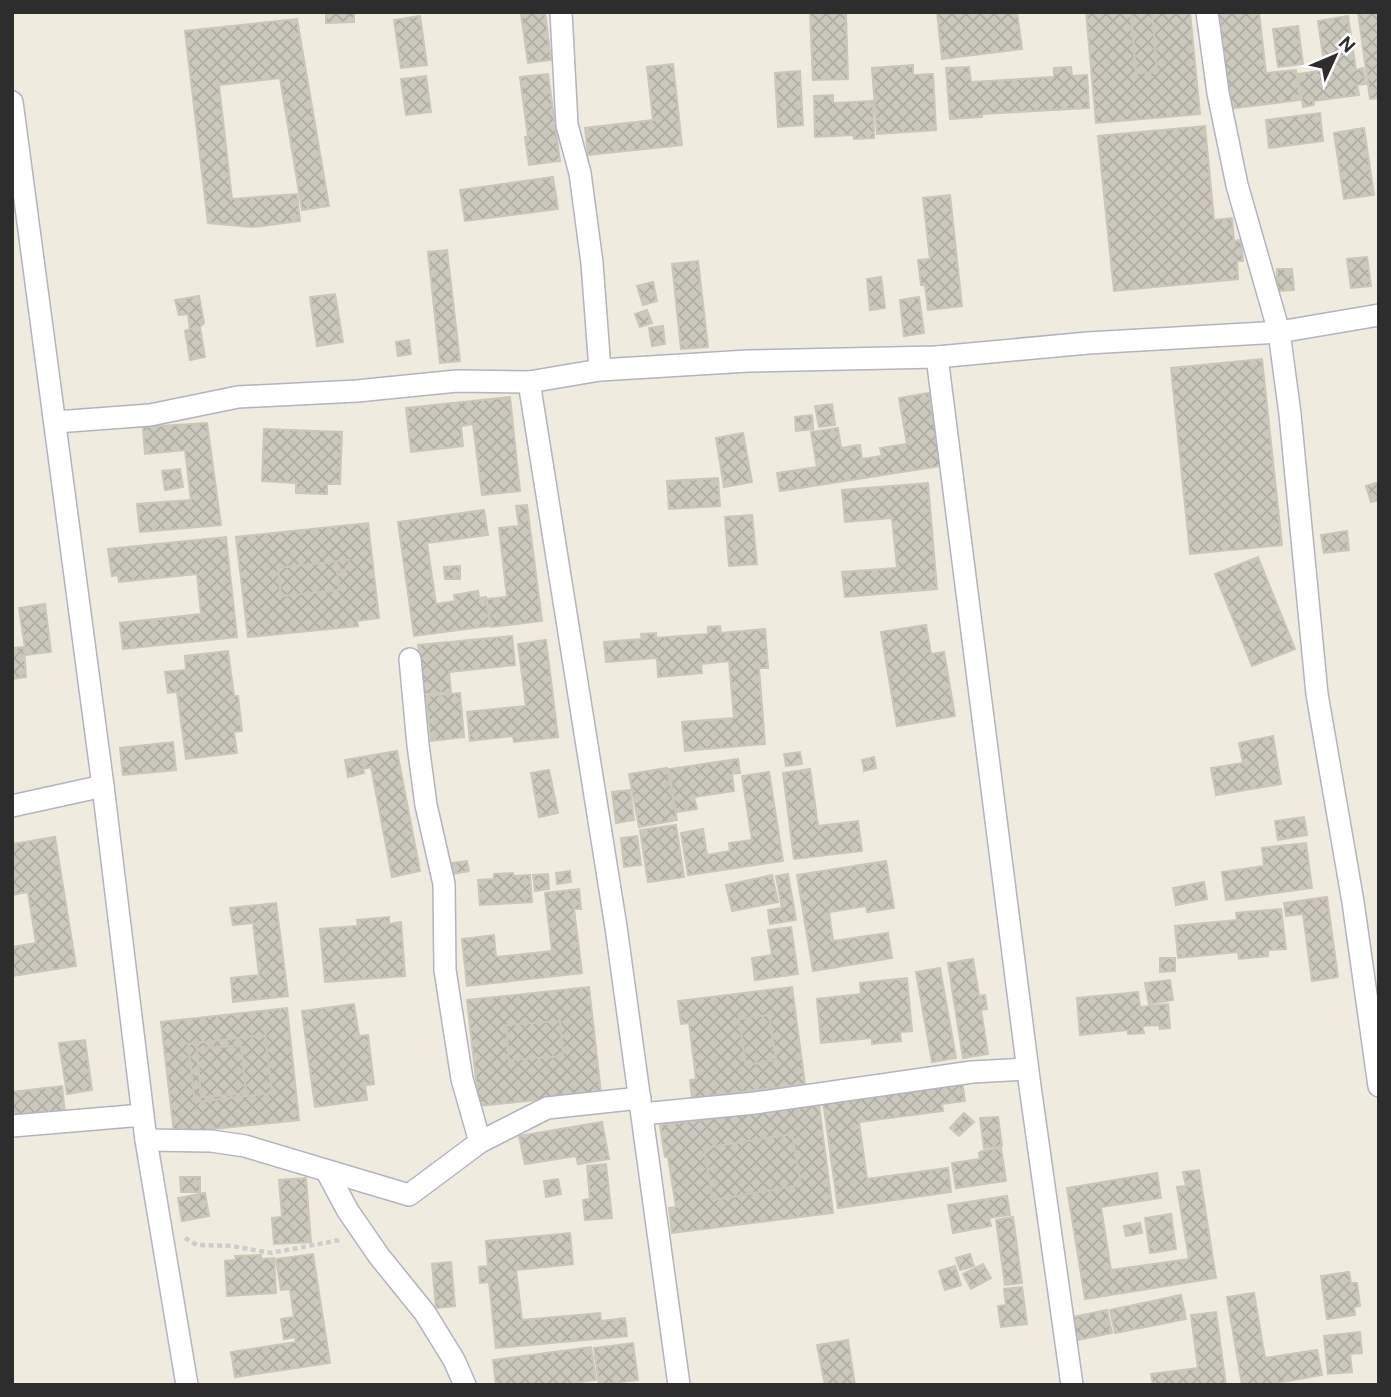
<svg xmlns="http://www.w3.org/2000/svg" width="1391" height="1397" font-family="'DM Sans',sans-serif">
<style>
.building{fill:url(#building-cross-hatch);stroke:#cbc7b8;stroke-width:2;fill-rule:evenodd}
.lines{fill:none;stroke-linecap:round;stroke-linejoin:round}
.minor-casing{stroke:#b3b3c1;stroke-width:24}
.path{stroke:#cdcdcd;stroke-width:4.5;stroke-dasharray:5 3.5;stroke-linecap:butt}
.minor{stroke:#fff;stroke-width:21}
</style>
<defs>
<pattern id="building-cross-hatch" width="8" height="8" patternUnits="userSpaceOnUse" patternTransform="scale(1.75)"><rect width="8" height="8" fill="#cbc9be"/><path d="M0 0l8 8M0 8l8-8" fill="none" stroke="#afada4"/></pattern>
</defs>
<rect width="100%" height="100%" fill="#efebdf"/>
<g class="building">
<polygon points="326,12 354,12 354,22 326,23"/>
<polygon points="545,12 551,60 528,63 521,14"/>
<polygon points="810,12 846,12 848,79 813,80"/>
<polygon points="937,12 1017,12 1022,49 942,59"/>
<polygon points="1086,12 1131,12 1136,73 1157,72 1152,12 1190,12 1200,114 1096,123"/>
<polygon points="1131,12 1152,12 1157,72 1136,73"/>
<polygon points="1215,12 1259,12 1266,73 1296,70 1300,100 1227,109"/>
<polygon points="1358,12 1379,12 1379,98 1370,99"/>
<polygon points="420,16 427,65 401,68 394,20"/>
<polygon points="1348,16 1356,70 1363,68 1366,84 1357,85 1359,95 1313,101 1314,105 1303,107 1298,74 1325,70 1318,21"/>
<polygon points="297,19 329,206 302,210 280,78 219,85 232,199 297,194 300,221 253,227 208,223 185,31"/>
<polygon points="1298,26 1303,64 1278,67 1273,29"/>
<polygon points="673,64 682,145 588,155 585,128 653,120 647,67"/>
<polygon points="913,65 913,75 933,74 936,130 877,134 872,68"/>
<polygon points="969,67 971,82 1054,77 1054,68 1071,67 1072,76 1087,75 1089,108 982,114 982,117 950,119 946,68"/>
<polygon points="800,71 803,125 778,127 775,73"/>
<polygon points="548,74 560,161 529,165 525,137 528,137 520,77"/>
<polygon points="426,76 431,112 406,115 401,79"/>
<polygon points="833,95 833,103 873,101 874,138 854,139 853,135 815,137 814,96"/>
<polygon points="1320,113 1323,141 1269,148 1266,120"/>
<polygon points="1205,126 1214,220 1232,218 1234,241 1241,240 1243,261 1237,261 1238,279 1114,291 1098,136"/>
<polygon points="1364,128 1374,195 1344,199 1334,133"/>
<polygon points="553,177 558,209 465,221 460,190"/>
<polygon points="950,195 962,306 928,310 925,285 921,285 918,260 930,259 923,198"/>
<polygon points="447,250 460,361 440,363 428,252"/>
<polygon points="1367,257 1371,286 1351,288 1347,259"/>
<polygon points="698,261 708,347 681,349 672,264"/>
<polygon points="1277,269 1292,269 1294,290 1277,291"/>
<polygon points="881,277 885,308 870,310 867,279"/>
<polygon points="653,282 657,301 643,305 637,286"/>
<polygon points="335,294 343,342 317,346 310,297"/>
<polygon points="199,296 204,323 200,327 205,357 190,360 185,331 190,329 188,314 179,315 175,300"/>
<polygon points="919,297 924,333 904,336 900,300"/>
<polygon points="647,310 652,323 640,327 635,314"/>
<polygon points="663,326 665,344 652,346 649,328"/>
<polygon points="409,340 411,354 398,356 396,342"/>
<polygon points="1262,359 1282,545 1190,554 1171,368"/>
<polygon points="929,393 941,466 780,491 777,473 817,467 811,432 838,428 841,448 860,445 862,459 882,456 880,448 907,444 899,398"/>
<polygon points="510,397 520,491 482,495 473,424 461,426 463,446 411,452 406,408"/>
<polygon points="832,404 835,425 819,427 815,406"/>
<polygon points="812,415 813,429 796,431 795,417"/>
<polygon points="207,423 221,525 140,532 137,504 191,500 185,450 145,454 143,427"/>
<polygon points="264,429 342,432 340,484 327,484 327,494 296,493 296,483 262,481"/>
<polygon points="743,433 752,482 724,487 716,438"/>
<polygon points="180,469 183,487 165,490 162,471"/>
<polygon points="718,478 720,506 669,509 667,481"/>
<polygon points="1379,482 1379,500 1371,502 1366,486"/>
<polygon points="928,483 937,589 845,597 842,572 897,568 892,518 845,522 842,490"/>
<polygon points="527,505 542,621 491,627 487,599 507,597 499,528 519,526 516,506"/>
<polygon points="484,510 488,535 427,543 436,604 455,601 454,595 478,591 479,598 486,597 490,626 414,636 398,522"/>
<polygon points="752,515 757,564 729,566 725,517"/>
<path d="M368 523 379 618 357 621 358 626 248 637 236 537ZM349 560 350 569 337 570 339 590 281 596 278 568Z"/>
<polygon points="1347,531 1349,550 1324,553 1321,535"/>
<polygon points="226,537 237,637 123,649 120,623 201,614 197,574 119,582 118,575 112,576 108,549"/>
<polygon points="1258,557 1295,649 1252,666 1215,574"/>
<polygon points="349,560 350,569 337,570 339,590 281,596 278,568"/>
<polygon points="460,566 460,579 445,579 444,567"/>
<polygon points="45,604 51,652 26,655 19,608"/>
<polygon points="926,625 931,654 944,652 955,716 897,726 881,632"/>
<polygon points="720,626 721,633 765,629 768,668 759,668 765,744 685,751 682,722 734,718 729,661 701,664 702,673 658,677 657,658 606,662 604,642 642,639 641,634 656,633 656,638 708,634 708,627"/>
<polygon points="512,636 515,665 449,672 451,692 422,694 418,645"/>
<polygon points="546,640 558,737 514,742 513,736 470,741 467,712 526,706 518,644"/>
<polygon points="24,647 26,677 12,679 12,648"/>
<polygon points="228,651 234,696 238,696 242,731 234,732 237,753 186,759 177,692 168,693 165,672 186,670 185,656"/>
<polygon points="460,693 464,737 431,741 426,696"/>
<polygon points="1273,736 1281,784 1216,795 1211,768 1243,763 1239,743"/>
<polygon points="173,742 176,770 123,775 120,748"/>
<polygon points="397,751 420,871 392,877 371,767 363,769 364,773 348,777 345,760"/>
<polygon points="800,752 802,764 786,766 784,754"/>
<polygon points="874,757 876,768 864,771 862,760"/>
<polygon points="738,759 740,773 732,774 734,791 694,797 697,809 676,812 669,769"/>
<polygon points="667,768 677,820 639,827 629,774"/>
<polygon points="810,769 818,826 858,821 862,851 794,859 783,773"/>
<polygon points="549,770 558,813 539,817 531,773"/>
<polygon points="769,772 783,861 688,875 681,833 703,829 707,855 730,851 729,843 752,840 742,776"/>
<polygon points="630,790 634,820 616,823 612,792"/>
<polygon points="1304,817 1307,835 1278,840 1275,821"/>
<polygon points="676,825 684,877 648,882 640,830"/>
<polygon points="637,836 641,865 624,867 621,838"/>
<polygon points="55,837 76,966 12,976 12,947 36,943 28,892 12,895 12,844"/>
<polygon points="1306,843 1312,888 1226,900 1222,872 1264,866 1262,848"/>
<polygon points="467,861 469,871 453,874 451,863"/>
<polygon points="886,861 894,908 867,912 866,906 829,912 833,941 888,933 892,958 813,971 797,875"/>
<polygon points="570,871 571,882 557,884 556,873"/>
<polygon points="513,873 513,876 530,875 532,902 480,905 478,880 494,879 494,874"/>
<polygon points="548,874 549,889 535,891 533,875"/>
<polygon points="788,874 796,920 770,924 768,910 782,908 776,876"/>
<polygon points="772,875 778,902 732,911 726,885"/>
<polygon points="1204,882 1207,899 1176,905 1173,888"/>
<polygon points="579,889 581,909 574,909 582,973 467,986 462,939 494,935 496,957 552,951 545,893"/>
<polygon points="1327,897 1338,977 1312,981 1303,914 1286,916 1284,903"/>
<polygon points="276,903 288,996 233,1002 231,978 259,975 253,923 233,925 230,908"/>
<polygon points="1281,909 1286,949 1268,950 1268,956 1239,959 1238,952 1178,958 1175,926 1237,920 1236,913"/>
<polygon points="389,917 389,924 401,922 405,976 325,982 320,929 358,926 357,920"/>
<polygon points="791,927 798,974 755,980 752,958 772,955 768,930"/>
<polygon points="1160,958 1175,958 1175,971 1160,972"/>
<polygon points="973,959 979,996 985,995 987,1009 981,1010 988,1054 963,1058 948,963"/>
<polygon points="940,968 956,1058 932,1062 916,972"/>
<polygon points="907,978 912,1031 900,1032 901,1041 872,1044 872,1038 821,1043 817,999 861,994 860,983"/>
<polygon points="1170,980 1173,1000 1149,1004 1145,983"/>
<path d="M589 987 601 1093 479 1106 467 1000ZM560 1021 563 1056 509 1060 506 1025Z"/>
<path d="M792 987 805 1084 692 1098 690 1080 696 1079 689 1023 681 1024 678 1001ZM769 1015 776 1060 746 1065 739 1019Z"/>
<polygon points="1138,992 1140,1007 1168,1004 1170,1028 1160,1029 1159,1025 1142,1026 1144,1033 1128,1034 1128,1030 1080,1035 1077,998"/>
<polygon points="354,1004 359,1036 368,1035 374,1084 365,1085 367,1100 315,1107 302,1011"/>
<path d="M287 1008 299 1120 174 1133 161 1022ZM265 1035 272 1093 195 1102 188 1044Z"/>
<polygon points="769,1015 776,1060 746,1065 739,1019"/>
<polygon points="560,1021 563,1056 509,1060 506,1025"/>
<path d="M265 1035 272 1093 195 1102 188 1044ZM241 1045 246 1093 201 1097 197 1049Z"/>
<polygon points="85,1040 92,1090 67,1094 59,1043"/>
<polygon points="241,1045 246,1093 201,1097 197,1049"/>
<polygon points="962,1082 965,1101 942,1104 943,1111 859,1122 867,1179 948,1168 951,1192 838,1208 823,1101"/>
<polygon points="62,1086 65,1113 12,1119 12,1092"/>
<path d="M819 1105 833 1213 672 1233 669 1208 676 1207 668 1157H665L660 1125ZM792 1134 801 1185 713 1200 704 1148Z"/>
<polygon points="964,1113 974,1122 959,1136 950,1128"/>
<polygon points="998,1117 1002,1146 984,1148 980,1118"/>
<polygon points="602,1122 609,1159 578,1164 576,1156 525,1164 519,1136"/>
<polygon points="792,1134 801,1185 713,1200 704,1148"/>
<polygon points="1001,1148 1006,1181 956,1188 952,1163 980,1159 979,1153 982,1151"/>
<polygon points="606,1164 612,1218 585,1220 583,1200 590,1199 587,1166"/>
<polygon points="1199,1170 1216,1278 1085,1299 1067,1188 1157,1173 1161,1198 1101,1207 1111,1270 1189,1259 1177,1187 1186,1186 1183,1172"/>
<polygon points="180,1177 200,1177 200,1192 181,1192"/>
<polygon points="306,1178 311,1242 274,1244 272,1218 282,1217 279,1180"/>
<polygon points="558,1179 561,1194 546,1197 544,1181"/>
<polygon points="205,1193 209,1216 182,1221 178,1198"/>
<polygon points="1007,1196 1010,1215 989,1218 991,1226 953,1233 948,1205"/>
<polygon points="1171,1214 1176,1249 1150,1253 1145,1218"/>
<polygon points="1013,1217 1022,1283 1005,1285 996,1220"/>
<polygon points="1140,1223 1142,1233 1126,1236 1124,1226"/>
<polygon points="570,1233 573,1264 516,1270 522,1320 600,1313 601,1321 625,1318 627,1336 496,1348 489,1282 480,1283 479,1267 488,1266 486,1241"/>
<polygon points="313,1254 330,1363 235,1377 231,1352 296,1342 295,1337 284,1339 281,1319 294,1317 290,1289 281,1290 276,1259"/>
<polygon points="970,1254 974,1266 960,1270 956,1258"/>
<polygon points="261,1255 261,1259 274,1258 276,1293 227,1296 225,1261 236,1260 235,1256"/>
<polygon points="451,1262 455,1306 436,1308 432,1264"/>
<polygon points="983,1264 991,1278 971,1289 963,1274"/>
<polygon points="955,1266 961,1285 945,1290 939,1271"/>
<polygon points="1349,1272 1351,1283 1357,1283 1360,1306 1354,1307 1355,1315 1327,1319 1321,1276"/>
<polygon points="1022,1287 1027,1324 1001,1327 998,1306 1006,1305 1004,1289"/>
<polygon points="1254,1293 1265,1358 1317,1350 1322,1375 1265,1385 1242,1385 1227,1297"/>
<polygon points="1181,1295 1186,1319 1115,1333 1110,1310"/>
<polygon points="1107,1310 1112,1333 1077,1340 1073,1317"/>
<polygon points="1216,1312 1226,1385 1153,1385 1151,1374 1198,1368 1191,1315"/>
<polygon points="1360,1332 1362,1353 1350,1354 1352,1372 1328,1374 1324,1336"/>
<polygon points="848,1340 855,1385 825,1385 817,1345"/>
<polygon points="633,1343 638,1380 599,1385 594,1348"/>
<polygon points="591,1347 596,1380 561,1385 496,1385 493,1360"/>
</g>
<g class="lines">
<defs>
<g id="minor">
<polyline points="561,12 567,125 580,173 592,263 600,370"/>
<polyline points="1207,12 1218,93 1237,185 1279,332 1290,414 1317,694 1353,902 1379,1086"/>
<polyline points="12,102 103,786 146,1140 187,1385"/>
<polyline points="937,357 1029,1079 1072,1385"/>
<polyline points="529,382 616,927 679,1385"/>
<polyline points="56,422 150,415 238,397 357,391 457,381 529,382 600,370 748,361 937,357 1088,343 1279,332 1379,315"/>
<polyline points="410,659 418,745 426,805 444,884 445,970 462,1079 480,1142"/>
<polyline points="12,806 103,786"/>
<polyline points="642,1114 755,1103 972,1072 1027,1069"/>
<polyline points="12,1126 143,1115"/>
<polyline points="146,1140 211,1141 245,1146 409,1195 480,1142 547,1108 640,1098"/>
<polyline points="327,1172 348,1211 379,1256 425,1313 454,1360 465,1385"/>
</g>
</defs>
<use href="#minor" class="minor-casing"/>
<polyline class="path" points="185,1238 197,1245 231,1246 271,1253 340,1240"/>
<use href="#minor" class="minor"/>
</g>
<rect width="1391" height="1397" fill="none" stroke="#2d2d2d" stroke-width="28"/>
<g transform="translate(1335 56) rotate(46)" stroke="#ffffff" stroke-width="5" paint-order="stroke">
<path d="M0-5L12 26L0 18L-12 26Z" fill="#2d2d2d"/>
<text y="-10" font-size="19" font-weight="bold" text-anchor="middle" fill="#2d2d2d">N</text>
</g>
</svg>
